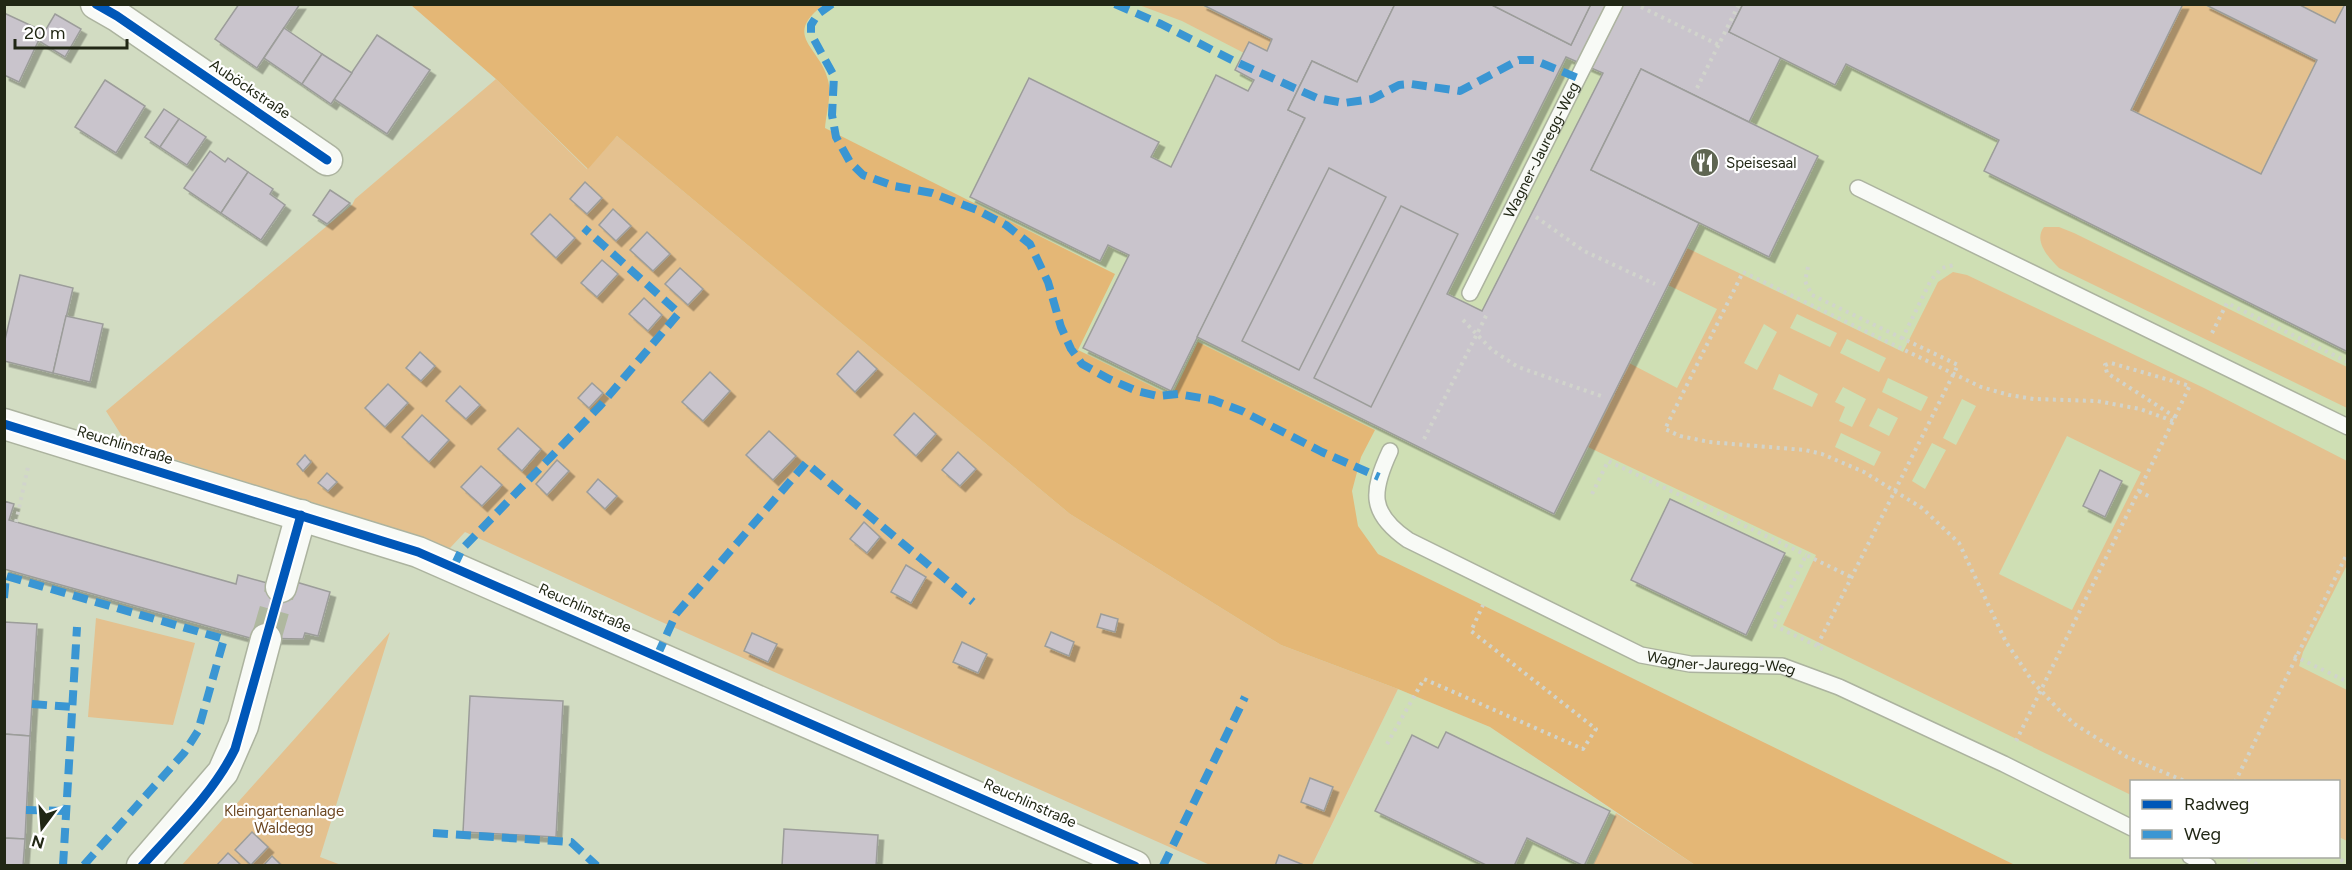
<svg xmlns="http://www.w3.org/2000/svg" width="2352" height="870" font-family="Figtree,sans-serif">
<style>
.built{fill:#cfdfb4;fill-rule:evenodd}
.green{fill:#e4c18f;fill-rule:evenodd}
.forest{fill:#e4b776}
.building{fill:#c9c4cc;stroke:#9c9d9a;stroke-width:1.5;fill-rule:evenodd;filter:url(#shadow)}
.lines{fill:none;stroke-linecap:round;stroke-linejoin:round}
.minor-tunnel{stroke:#afb89f;stroke-width:30;stroke-dasharray:30 15;stroke-linecap:butt}
.service-casing{stroke:#acb39f;stroke-width:18}
.minor-casing{stroke:#acb39f;stroke-width:33}
.path{stroke:#d1d4cc;stroke-width:4;stroke-dasharray:3 4.5;stroke-linecap:butt}
.service{stroke:#f8faf6;stroke-width:15}
.minor{stroke:#f8faf6;stroke-width:30}
.quiet{stroke:#3a96d3;stroke-width:8;stroke-dasharray:15 8;stroke-linecap:butt}
.cycleway-casing{stroke:#fff;stroke-width:13}
.cycleway{stroke:#0057b8;stroke-width:9}
.labels{text-anchor:middle;stroke-width:4.5;stroke-linejoin:round;paint-order:stroke}
.street-label{font-size:15px;fill:#212715;stroke:#fff}
.poi-label{font-size:15px;fill:#212715;stroke:#fff;text-anchor:start}
.park-label{font-size:15px;fill:#6d4823;stroke:#fff}
</style>
<defs>
<filter id="shadow"><feDropShadow dx="5.5" dy="5.5" stdDeviation="0" flood-color="#0004"/></filter>
</defs>
<rect width="100%" height="100%" fill="#d2dcc2"/>
<g class="built">
<path d="M531 4 2347 5V865H2015L1378 554 1070 514 762 258ZM2132 782H2338V856H2132Z"/>
<polygon points="1398,689 1490,727 1616,813 1593,865 1312,866"/>
</g>
<g class="green">
<polygon points="1139,5 1201,5 1272,39 1267,51 1249,42 1244,53 1182,21"/>
<polygon points="2183,5 2204,5 2317,60 2261,174 2131,110"/>
<polygon points="2298,5 2345,5 2335,23"/>
<polygon points="496,79 587,169 617,136 1070,514 1281,645 1398,689 1312,865 1210,865 655,619 465,532 450,548 127,444 106,411 352,205 355,199"/>
<path d="M2044 227H2059L2074 233 2347 367V408L2059 268C2049 258 2033 241 2044 227Z"/>
<path d="M1687 248 1903 352 1938 282 1953 272 1967 275 2204 388 2347 461V565L2303 652 2299 666 2347 690V841L2339 837 2338 782H2132L2131 795 1783 625 1816 555 1588 447 1629 363 1677 388 1717 309 1668 285ZM1797 314 1837 333 1830 347 1790 328ZM1764 324 1777 332 1757 370 1744 363ZM1847 339 1886 358 1879 372 1840 353ZM1779 374 1818 394 1812 407 1773 389ZM1888 378 1928 397 1921 411 1882 392ZM1843 387 1866 399 1852 427 1839 421 1845 407 1835 402ZM1962 399 1976 406 1956 445 1943 438ZM1878 408 1898 418 1889 436 1869 426ZM1841 433 1881 452 1874 466 1835 447ZM2067 436 2141 472 2072 610 1999 574ZM1932 443 1946 450 1925 489 1912 481Z"/>
<polygon points="96,618 195,643 173,725 88,717"/>
<polygon points="390,632 320,857 341,865 181,866"/>
<polygon points="1616,813 1695,865 1593,866"/>
</g>
<path class="forest" d="M411 5H823C782 37 820 46 828 80 832 94 826 114 825 128L1115 274 1078 350 1172 396 1198 342 1375 430 1361 457 1352 491 1358 526 1378 554 2015 865H1695L1490 727 1398 689 1281 645 1070 514 617 136 588 169 496 79Z"/>
<g class="building">
<polygon points="239,4 300,4 257,68 215,39"/>
<polygon points="1201,4 1395,4 1357,82 1312,61 1288,110 1305,118 1171,391 1083,348 1129,255 1108,245 1100,261 970,197 1029,78 1159,142 1151,157 1171,167 1216,75 1248,91 1254,80 1235,70 1249,42 1267,51 1272,39"/>
<path d="M1395 4H1490L1571 45 1591 4H1743L1729 32 1781 57 1749 122 1641 69 1591 170 1699 223 1554 514 1197 337 1305 118 1288 110 1312 61 1357 82ZM1566 57 1603 73 1482 311 1447 294Z"/>
<polygon points="1490,4 1591,4 1571,45"/>
<polygon points="1743,4 2183,4 2131,110 2261,174 2317,60 2204,4 2298,4 2335,23 2345,4 2348,4 2348,352 1984,171 1999,140 1846,64 1835,85 1729,32"/>
<polygon points="4,13 43,31 19,82 4,75"/>
<polygon points="55,14 81,29 65,57 39,41"/>
<polygon points="284,28 322,54 302,84 264,58"/>
<polygon points="377,35 430,70 387,134 334,99"/>
<polygon points="322,54 352,73 331,104 302,84"/>
<polygon points="1641,69 1818,156 1769,257 1591,170"/>
<polygon points="105,80 145,106 116,153 75,127"/>
<polygon points="164,109 179,119 160,147 145,137"/>
<polygon points="179,119 206,137 187,165 160,147"/>
<polygon points="210,151 225,162 228,158 248,172 221,213 184,188"/>
<polygon points="1329,168 1386,197 1299,370 1242,341"/>
<polygon points="248,172 273,189 270,194 285,205 261,240 221,213"/>
<polygon points="585,182 602,198 587,214 570,199"/>
<polygon points="330,190 350,203 327,224 313,215"/>
<polygon points="1401,206 1458,234 1371,407 1314,378"/>
<polygon points="613,209 631,226 616,241 599,225"/>
<polygon points="550,214 575,238 556,258 531,234"/>
<polygon points="647,232 670,254 653,271 630,250"/>
<polygon points="602,260 618,274 597,297 581,283"/>
<polygon points="680,268 703,289 688,305 665,284"/>
<polygon points="20,275 73,288 53,373 4,361 4,344"/>
<polygon points="644,298 662,315 648,331 629,314"/>
<polygon points="66,316 103,324 90,382 53,373"/>
<polygon points="858,351 877,369 855,392 837,374"/>
<polygon points="420,352 435,366 421,381 406,368"/>
<polygon points="710,372 730,391 703,421 682,402"/>
<polygon points="592,383 603,393 589,408 578,398"/>
<polygon points="388,384 408,403 385,427 365,408"/>
<polygon points="460,386 480,405 466,419 446,401"/>
<polygon points="914,413 936,434 916,456 894,435"/>
<polygon points="422,415 449,440 429,462 402,437"/>
<polygon points="518,428 541,449 522,471 498,449"/>
<polygon points="769,431 796,456 773,480 746,455"/>
<polygon points="958,452 976,469 960,486 942,470"/>
<polygon points="305,455 311,462 303,471 297,464"/>
<polygon points="557,460 569,471 547,495 536,484"/>
<polygon points="481,466 502,485 482,506 461,487"/>
<polygon points="2100,470 2122,481 2105,517 2083,506"/>
<polygon points="327,473 337,482 328,491 318,483"/>
<polygon points="598,479 617,496 605,509 587,492"/>
<polygon points="1670,499 1785,553 1746,635 1631,580"/>
<polygon points="4,501 14,504 9,520 236,584 238,575 293,590 296,582 330,592 318,636 305,633 303,639 250,638 4,569"/>
<polygon points="864,522 880,537 867,553 850,539"/>
<polygon points="906,565 926,577 911,603 891,592"/>
<polygon points="1101,614 1118,619 1115,632 1097,627"/>
<polygon points="4,622 37,624 30,736 4,734"/>
<polygon points="1051,632 1074,642 1069,656 1045,646"/>
<polygon points="752,633 777,644 768,662 744,651"/>
<polygon points="962,642 987,654 978,673 953,662"/>
<polygon points="470,696 563,701 556,837 463,832"/>
<polygon points="1446,732 1610,811 1584,866 1527,838 1514,866 1488,866 1375,811 1412,735 1438,748"/>
<polygon points="4,734 30,736 25,839 4,838"/>
<polygon points="1310,778 1333,787 1324,811 1301,802"/>
<polygon points="784,829 878,835 876,866 782,866"/>
<polygon points="252,832 268,847 251,865 235,850"/>
<polygon points="4,838 25,839 23,866 4,866"/>
<polygon points="228,853 242,866 216,866"/>
<polygon points="1279,855 1304,865 1303,866 1275,866"/>
<polygon points="272,856 282,866 263,866"/>
</g>
<g class="lines">
<polyline class="minor-tunnel" points="266,639 281,587"/>
<defs>
<g id="service">
<polyline points="1858,188 2348,427"/>
<path id="s1" d="M1470 293 1615 4"/>
<path id="s2" d="M1390 451C1371 492 1369 513 1408 540L1641 655 1690 664 1782 666 1839 687 2004 764 2132 828"/>
<polyline points="2190,856 2208,866"/>
</g>
<g id="minor">
<polyline points="96,4 117,16 327,160"/>
<polyline points="4,424 418,552 1135,866"/>
<polyline points="281,587 301,515"/>
<polyline points="142,866 223,772 243,726 266,639"/>
</g>
</defs>
<use href="#service" class="service-casing"/>
<use href="#minor" class="minor-casing"/>
<g class="path">
<polyline points="1641,7 1719,45"/>
<polyline points="1697,88 1739,4"/>
<polyline points="1536,217 1584,251 1655,284"/>
<polyline points="1808,267 1805,281 1812,295 1958,365 1817,646 1824,650"/>
<polyline points="1463,320 1492,350 1518,367 1601,396"/>
<polyline points="2212,333 2227,303 2348,362"/>
<polyline points="1902,339 1931,280 1942,268 1954,265"/>
<polyline points="2175,417 2190,385"/>
<polyline points="2173,421 2140,409 2097,401 2034,399 2009,395 1981,387 1743,272 1665,429 1680,436 1709,442 1805,450 1822,454 1864,472 1922,508 1959,543 2006,642 2033,682 2059,710 2076,725 2127,757 2187,782"/>
<polyline points="1424,439 1487,314"/>
<polyline points="2139,491 2152,498"/>
<polyline points="1592,494 1608,461 1806,555"/>
<polyline points="16,522 28,467"/>
<polyline points="6,576 6,570"/>
<polyline points="1817,646 1773,625 1806,555 1851,577"/>
<polyline points="2294,656 2348,682"/>
<polyline points="2016,741 2175,417 2107,373 2105,365 2111,363 2190,386"/>
<polyline points="1387,744 1424,679 1583,749 1596,729 1471,631 1483,605"/>
<polyline points="2235,782 2348,552"/>
<polyline points="2241,856 2260,866"/>
<polyline points="2334,856 2348,864"/>
<polyline points="2299,866 2303,856"/>
</g>
<use href="#service" class="service"/>
<use href="#minor" class="minor"/>
<g class="quiet">
<polyline points="832,4 818,14 811,25 811,34 834,76 832,115 836,137 850,162 863,175 894,186 932,193 977,210 1006,225 1030,244 1048,282 1061,327 1071,349 1082,364 1109,379 1137,391 1158,396 1178,394 1213,400 1242,411 1322,452 1379,477"/>
<polyline points="1115,4 1161,24 1234,61 1317,98 1344,103 1372,99 1399,85 1411,84 1460,91 1519,60 1534,60 1578,78"/>
<polyline points="454,566 462,549 600,406 679,313 584,228"/>
<polyline points="4,598 6,576 224,639 198,731 184,753 83,866"/>
<polyline points="657,656 676,614 806,463 973,602"/>
<polyline points="32,704 72,707"/>
<polyline points="26,810 66,811"/>
<polyline points="433,833 571,842 597,866"/>
<polyline points="63,866 77,627"/>
<polyline points="1163,866 1245,697"/>
</g>
<defs>
<g id="cycleway">
<polyline points="96,4 117,16 327,160"/>
<polyline points="4,424 418,552 1135,866"/>
<path d="M142 866C175 829 213 794 235 749L301 515"/>
</g>
</defs>
<use href="#cycleway" class="cycleway-casing"/>
<use href="#cycleway" class="cycleway"/>
</g>
<defs>
<symbol id="restaurant-disc" viewBox="-11 -11 22 22"><circle r="9.5" fill="#5f6652" stroke="#fff"/><path d="M-5-6h1v4h1v-4h1v4h1v-4h1v5L-1.5 .5V6h-2V.5L-5-1ZM5-6V6H3V1.5H1.5Q1.5-4 5-6Z" fill="#fff"/></symbol>
</defs>
<g fill-rule="evenodd">
<use href="#restaurant-disc" x="1688" y="146" width="33" height="33"/>
</g>
<g class="labels">
<g class="street-label">
<text transform="translate(250 89) rotate(34)" y="5">Auböckstraße</text>
<text dy="5" stroke="none"><textPath href="#s1" startOffset="160">Wagner-Jauregg-Weg</textPath></text>
<text transform="translate(125 445) rotate(17)" y="5">Reuchlinstraße</text>
<text transform="translate(585 608) rotate(24)" y="5">Reuchlinstraße</text>
<text dy="5" stroke="none"><textPath href="#s2" startOffset="444">Wagner-Jauregg-Weg</textPath></text>
<text transform="translate(1030 803) rotate(24)" y="5">Reuchlinstraße</text>
</g>
<g class="poi-label">
<text x="1726" y="168">Speisesaal</text>
</g>
<g class="park-label">
<text x="284" y="816">Kleingartenanlage<tspan x="284" dy="17">Waldegg</tspan></text>
</g>
</g>
<rect width="2352" height="870" fill="none" stroke="#212715" stroke-width="12"/>
<rect x="2130" y="780" width="210" height="78" fill="#ffffff" stroke="#a6a9a1" stroke-width="1.5"/>
<rect x="2142" y="800" width="30" height="9" fill="#0057b8" stroke="#a6a9a1" stroke-width="1.5"/>
<text x="2184" y="810" font-size="18" fill="#212715">Radweg</text>
<rect x="2142" y="830" width="30" height="9" fill="#3a96d3" stroke="#a6a9a1" stroke-width="1.5"/>
<text x="2184" y="840" font-size="18" fill="#212715">Weg</text>
<g transform="translate(42 828) rotate(196)" stroke="#ffffff" stroke-width="4.5" paint-order="stroke">
<path d="M0-4.5L10 22L0 15L-10 22Z" fill="#212715"/>
<text y="-9" font-size="16" font-weight="bold" text-anchor="middle" fill="#212715">N</text>
</g>
<path d="M15 39v9h112v-9" fill="none" stroke="#212715" stroke-width="3"/>
<text x="24" y="39" font-size="18" fill="#212715" stroke="#ffffff" stroke-width="4.5" paint-order="stroke">20 m</text>
</svg>
